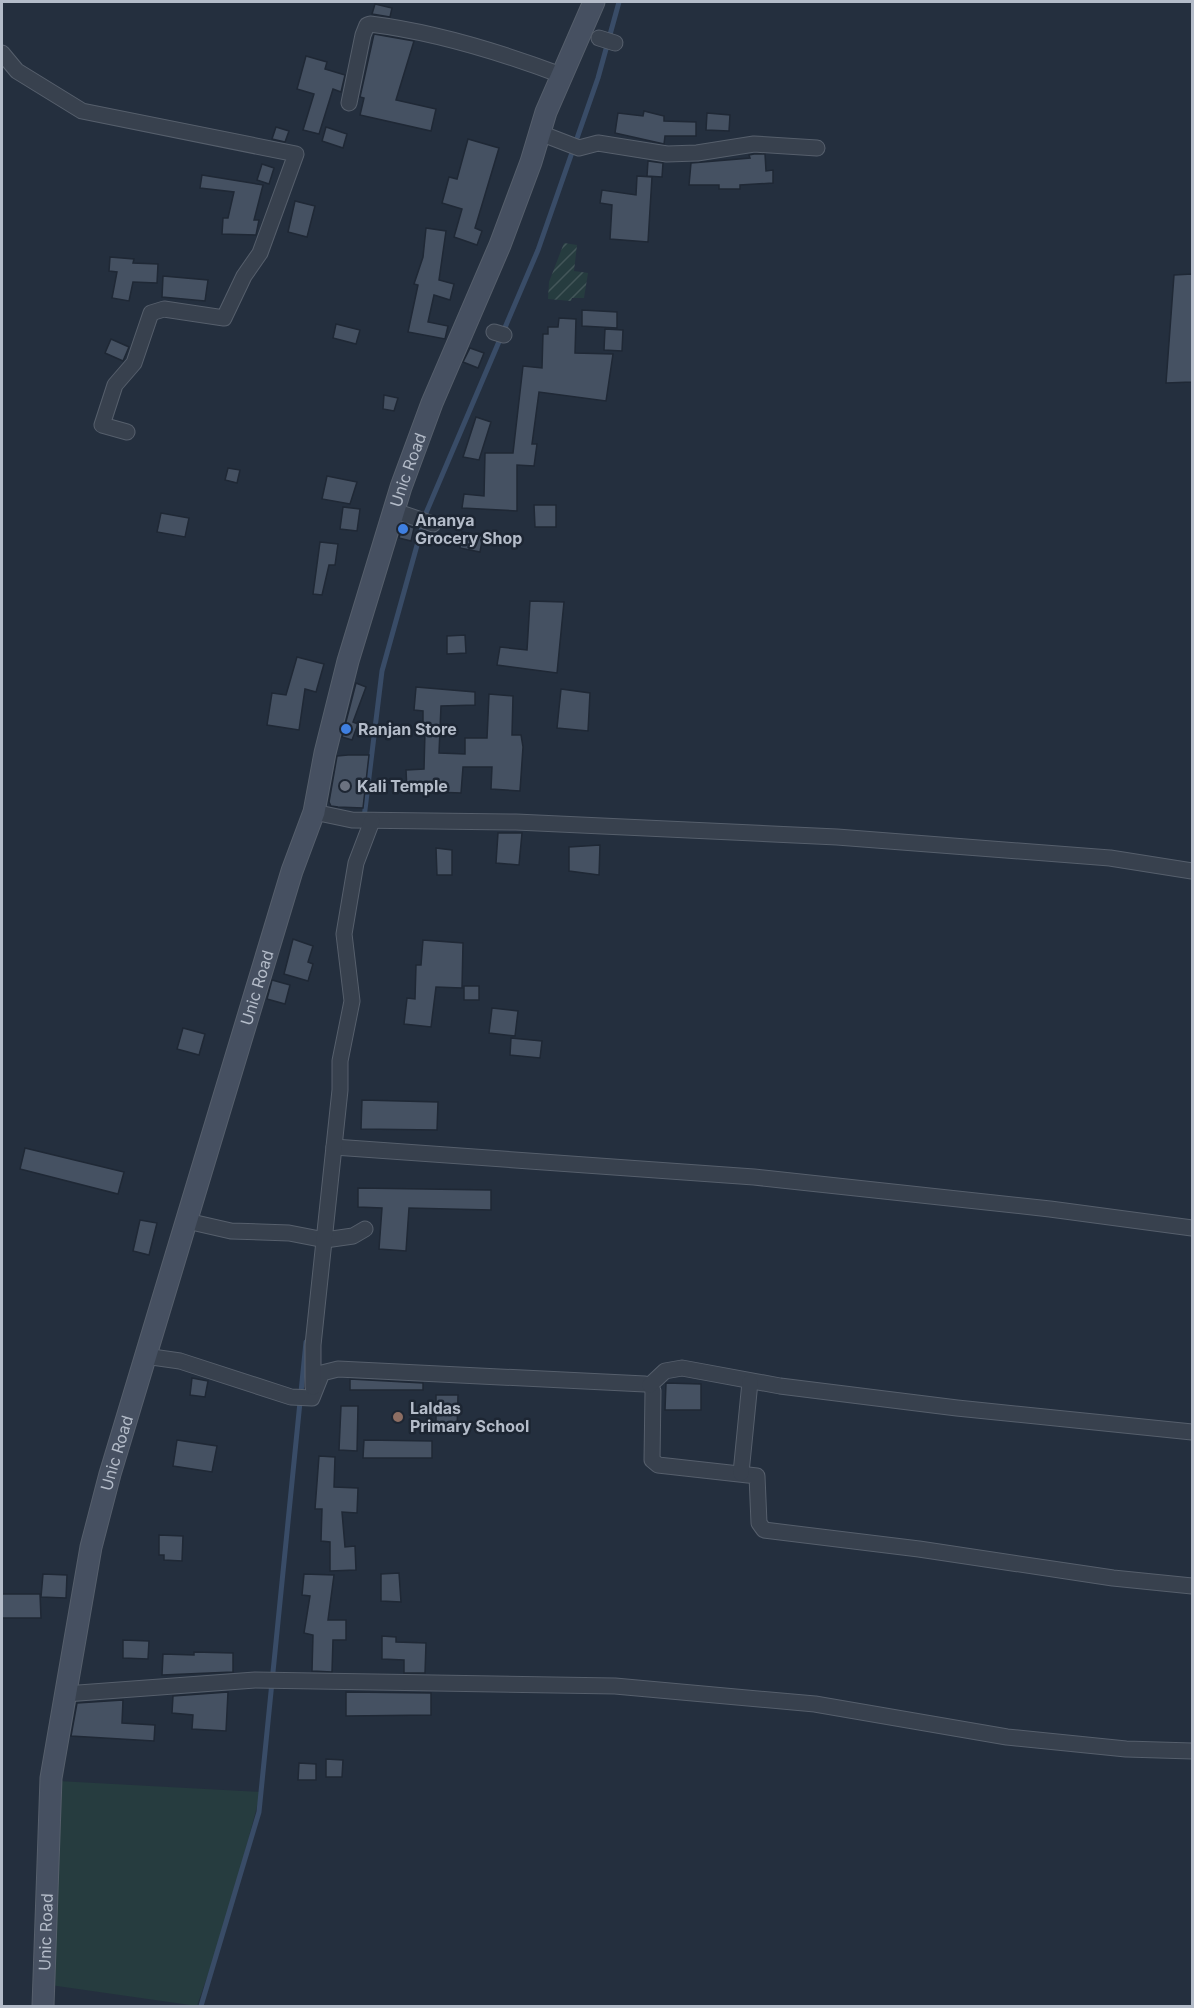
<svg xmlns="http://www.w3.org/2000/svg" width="1194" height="2008" font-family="Inter,sans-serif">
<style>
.park{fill:#263c3f}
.garden{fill:url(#garden-furrows)}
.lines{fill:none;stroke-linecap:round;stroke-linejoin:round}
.stream{stroke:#394c67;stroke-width:5}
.building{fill:#455162;stroke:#1f2835;stroke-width:1.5}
.street-casing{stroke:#565f6c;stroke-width:17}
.secondary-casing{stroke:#565f6c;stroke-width:23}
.street{stroke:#38414e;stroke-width:15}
.secondary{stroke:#465061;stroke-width:21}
.shop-dot{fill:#3f7fe0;stroke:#1d2633;stroke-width:2}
.worship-dot{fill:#6b7280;stroke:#1d2633;stroke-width:2}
.education-dot{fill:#8d6e63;stroke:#1d2633;stroke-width:2}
.labels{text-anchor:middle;stroke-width:5;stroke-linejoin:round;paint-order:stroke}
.street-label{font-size:16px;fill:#b4bcc9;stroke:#1d2633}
.poi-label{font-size:16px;font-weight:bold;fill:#b4bcc9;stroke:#1d2633;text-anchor:start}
</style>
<defs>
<pattern id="garden-furrows" width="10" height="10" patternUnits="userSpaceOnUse" patternTransform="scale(1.5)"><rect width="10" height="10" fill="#263c3f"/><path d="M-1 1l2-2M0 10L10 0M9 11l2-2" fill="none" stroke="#435659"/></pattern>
</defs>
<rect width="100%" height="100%" fill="#242f3e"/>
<polygon class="park" points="58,1781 261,1792 225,1926 197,2006 50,1985"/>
<polygon class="garden" points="564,243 577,245 574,271 588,273 584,298 572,298 571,301 548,299 549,282"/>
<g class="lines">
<g class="stream">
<polyline points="364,818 382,671 426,513 538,250 598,78 619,2"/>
<polyline points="201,2006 259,1812 306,1342"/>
</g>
</g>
<g class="building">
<polygon points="375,4 392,8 390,17 372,14"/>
<polygon points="374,34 414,41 396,100 436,109 431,131 360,115 364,98 360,97"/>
<polygon points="306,56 327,62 325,69 345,75 341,92 333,89 319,134 303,130 314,94 297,89"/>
<polygon points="644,111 664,116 664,121 696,122 696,136 665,136 664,144 615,133 618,113 643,116"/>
<polygon points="707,113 730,115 729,131 706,130"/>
<polygon points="276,127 289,131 285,142 272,139"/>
<polygon points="326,127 347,134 343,148 322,141"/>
<polygon points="468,139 499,148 475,228 482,231 477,245 454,237 462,209 442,203 449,177 457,179"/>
<polygon points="754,154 765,154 766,171 773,170 773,183 740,185 740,189 719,189 719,185 689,185 691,163 750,158 749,155"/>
<polygon points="648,161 663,163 662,177 647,176"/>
<polygon points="262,164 274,168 269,184 257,180"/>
<polygon points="202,175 263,185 254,220 259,220 256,235 222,234 223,218 228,218 234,192 200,188"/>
<polygon points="637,176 652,177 648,242 610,239 612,205 600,203 602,190 636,195"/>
<polygon points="295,201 315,206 307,237 288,232"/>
<polygon points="426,228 446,231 439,280 454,284 450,300 434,295 428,322 448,326 445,339 408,332 418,285 414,284 423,257"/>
<polygon points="110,257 134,259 133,263 158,264 157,283 133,282 129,301 112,298 117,272 109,271"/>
<polygon points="1192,274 1192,382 1166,383 1174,275"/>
<polygon points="163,276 208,280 205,301 162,297"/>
<polygon points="582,310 617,312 617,328 582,326"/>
<polygon points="559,318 576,319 575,353 613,354 606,401 539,392 532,444 537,444 534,466 517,465 517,511 462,508 464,494 484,496 485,453 513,453 523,366 542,368 543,334 548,334 548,327 558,327"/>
<polygon points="336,324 360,330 356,344 333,338"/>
<polygon points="605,329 623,330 622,351 604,350"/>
<polygon points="111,339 129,347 123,361 105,353"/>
<polygon points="470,348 484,353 478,368 463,362"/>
<polygon points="384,395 398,398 394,411 383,409"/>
<polygon points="476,417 491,422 479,460 463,457"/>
<polygon points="228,468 240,470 237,483 225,480"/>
<polygon points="327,476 357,482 350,504 322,499"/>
<polygon points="534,505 556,505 556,527 535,527"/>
<polygon points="343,507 360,509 357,531 340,529"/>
<polygon points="161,513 189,518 185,537 157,532"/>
<polygon points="403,524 414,528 411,541 399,538"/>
<polygon points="462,532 483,536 480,552 460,548"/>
<polygon points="320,542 338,544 335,565 329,565 322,595 313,594"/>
<polygon points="530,601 564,602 557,673 497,665 500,647 527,650"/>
<polygon points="465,635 466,653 447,654 447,636"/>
<polygon points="297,657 324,664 316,692 305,689 299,730 267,725 272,693 286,695"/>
<polygon points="356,683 366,687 353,722 358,724 352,740 342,737"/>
<polygon points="416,687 475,692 475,705 441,706 439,753 465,754 465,738 487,738 489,694 513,696 512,735 521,735 523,747 520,791 491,789 492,767 463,767 461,793 407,791 406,770 424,769 425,731 423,731 423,711 414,710"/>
<polygon points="561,689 590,693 588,731 557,728"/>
<polygon points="348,755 369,755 363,808 338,807 331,806 329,802 337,756"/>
<polygon points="498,833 522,833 519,865 496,863"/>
<polygon points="600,845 599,875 569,871 569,847"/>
<polygon points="436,848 452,850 452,875 437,875"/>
<polygon points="293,939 313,946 308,962 313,964 308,981 284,974"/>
<polygon points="423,940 463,943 462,988 436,987 431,1027 404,1024 407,998 415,999 416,965 421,965"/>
<polygon points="272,980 290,985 285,1004 267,999"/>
<rect x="464" y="986" width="15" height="14"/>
<polygon points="492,1008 518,1011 515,1036 489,1033"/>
<polygon points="183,1028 205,1034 199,1055 177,1049"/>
<polygon points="511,1038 542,1041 540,1058 510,1055"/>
<polygon points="362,1100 438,1102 437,1130 361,1129"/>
<polygon points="25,1148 124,1172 118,1194 20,1169"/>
<polygon points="358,1188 491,1190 491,1210 409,1208 406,1251 379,1249 382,1208 358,1207"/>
<polygon points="140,1220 157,1223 149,1255 133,1251"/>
<polygon points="192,1378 208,1381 205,1397 190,1395"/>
<polygon points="350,1379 423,1383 423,1390 350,1390"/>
<polygon points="666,1383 701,1384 701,1410 665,1410"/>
<polygon points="436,1395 458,1395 457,1431 436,1431"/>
<polygon points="341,1406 358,1406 357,1451 339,1450"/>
<polygon points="177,1440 217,1446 212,1472 173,1466"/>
<polygon points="364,1440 432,1441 432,1458 363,1458"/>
<polygon points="319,1456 335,1457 334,1487 358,1488 357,1513 342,1512 345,1547 355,1546 356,1570 330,1571 330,1542 321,1541 322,1509 315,1509"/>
<polygon points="159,1535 183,1536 182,1561 164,1560 164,1555 159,1555"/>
<polygon points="399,1573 401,1602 381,1601 381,1574"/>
<polygon points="43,1574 67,1575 66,1598 41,1597"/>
<polygon points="304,1574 334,1575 328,1620 346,1620 346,1640 333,1640 332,1672 312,1671 313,1635 304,1633 310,1596 302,1595"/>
<polygon points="2,1594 40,1594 41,1618 2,1618"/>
<polygon points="382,1636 396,1637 396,1642 426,1643 425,1673 404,1673 404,1660 382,1659"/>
<polygon points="123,1640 149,1641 148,1659 123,1658"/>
<polygon points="194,1652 233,1653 233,1672 162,1675 163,1654 194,1655"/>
<polygon points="228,1692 226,1731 192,1729 193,1715 172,1713 173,1696"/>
<polygon points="346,1692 431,1693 431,1715 346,1716"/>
<polygon points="123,1700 122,1723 155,1725 154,1741 71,1736 77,1703"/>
<polygon points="326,1759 343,1760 342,1777 326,1777"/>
<polygon points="299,1763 316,1764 316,1780 298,1780"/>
</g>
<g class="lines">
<defs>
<g id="street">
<polyline points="599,38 615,43"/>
<polyline points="2,53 17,71 82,111 296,154 260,253 244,276 224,318 164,309 151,313 134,363 115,385 102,425 127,432"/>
<path d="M349 103 363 35 367 25 370 24C435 32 500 52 561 75"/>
<polyline points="540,133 579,148 598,143 667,154 697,153 754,144 817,148"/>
<polyline points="494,332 504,335"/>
<polyline points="395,511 433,524"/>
<polyline points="314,812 352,820 516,822 837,837 1110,858 1192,871"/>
<polyline points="334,1147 754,1177 1050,1209 1192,1228"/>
<polyline points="187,1221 231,1231 289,1233 325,1240 353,1236 365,1229"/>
<polyline points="145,1356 180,1361 291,1397 312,1398 322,1373 338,1369 645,1384 650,1385 653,1391 652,1460 658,1465 757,1476 759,1523 764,1530 919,1549 1113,1578 1192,1586"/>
<polyline points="650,1385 665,1371 682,1368 780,1386 957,1408 1192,1432"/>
<polyline points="313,1387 313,1345 340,1090 340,1061 352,1001 344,934 356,863 372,821"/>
<polyline points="741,1473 750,1382"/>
<polyline points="65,1694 255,1680 615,1686 815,1704 1007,1737 1126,1749 1192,1751"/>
</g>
<g id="secondary">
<path id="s1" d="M43 2006 51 1778 91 1547 110 1474 292 871 314 812 325 753 348 661 401 487 432 403 500 245 531 162 546 112 594 2"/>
</g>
</defs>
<use href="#street" class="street-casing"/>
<use href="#secondary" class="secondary-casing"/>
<use href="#street" class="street"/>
<use href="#secondary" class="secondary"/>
</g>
<g class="shop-dot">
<circle cx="403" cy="529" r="6"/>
<circle cx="346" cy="729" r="6"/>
</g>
<circle class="worship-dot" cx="345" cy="786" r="6"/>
<circle class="education-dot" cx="398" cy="1417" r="6"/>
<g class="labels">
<g class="street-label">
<text dy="6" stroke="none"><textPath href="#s1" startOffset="1586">Unic Road</textPath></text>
<text dy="6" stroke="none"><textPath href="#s1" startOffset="1046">Unic Road</textPath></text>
<text dy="6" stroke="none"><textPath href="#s1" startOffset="560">Unic Road</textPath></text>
<text dy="6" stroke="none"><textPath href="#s1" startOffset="74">Unic Road</textPath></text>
</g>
<g class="poi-label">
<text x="415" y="526">Ananya<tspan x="415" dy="18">Grocery Shop</tspan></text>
<text x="358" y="735">Ranjan Store</text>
<text x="357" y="792">Kali Temple</text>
<text x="410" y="1414">Laldas<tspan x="410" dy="18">Primary School</tspan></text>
</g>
</g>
<rect width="1194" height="2008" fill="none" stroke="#b4bcc9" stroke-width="6"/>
</svg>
